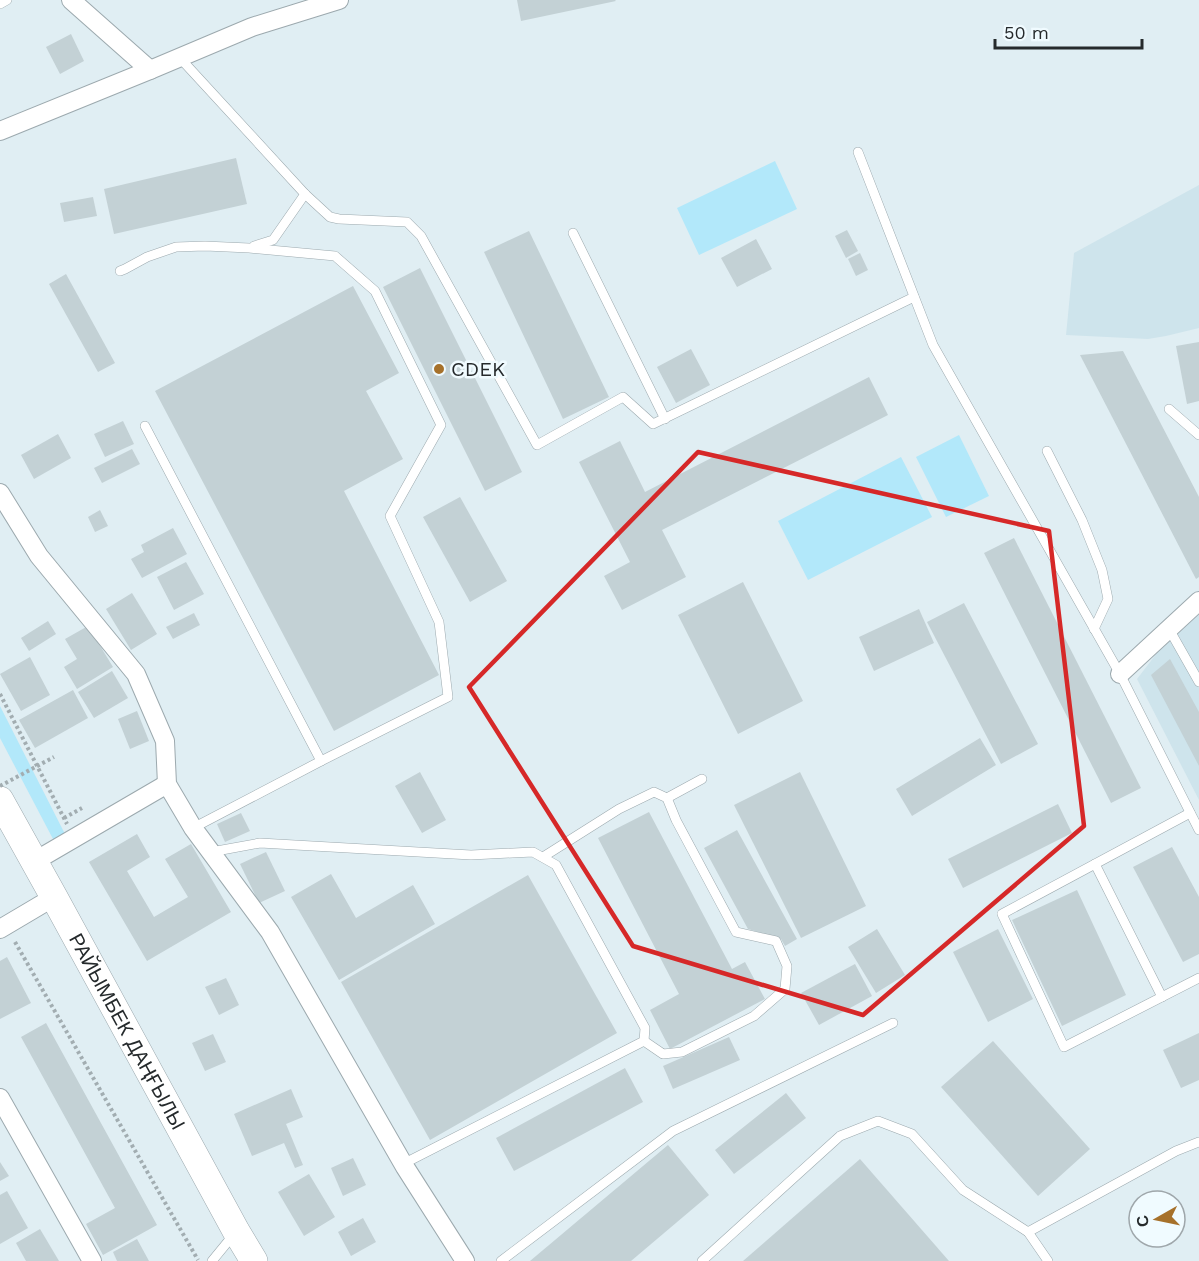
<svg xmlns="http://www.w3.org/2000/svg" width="1199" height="1261" font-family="'Work Sans',sans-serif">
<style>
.built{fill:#cee4ec}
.green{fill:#b2e8fa}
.building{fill:#c3d1d5}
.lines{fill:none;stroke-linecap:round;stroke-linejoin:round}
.lane-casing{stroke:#9ca9ae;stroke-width:10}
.street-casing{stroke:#9ca9ae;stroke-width:20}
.primary-casing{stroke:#9ca9ae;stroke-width:28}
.path{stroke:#a2adb1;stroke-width:4;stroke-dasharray:3 3;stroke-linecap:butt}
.lane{stroke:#fff;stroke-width:9}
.street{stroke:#fff;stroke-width:18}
.primary{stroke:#fff;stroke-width:27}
.path-bridge{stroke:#a2adb1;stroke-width:4;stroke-dasharray:3 3;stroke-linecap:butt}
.marked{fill:none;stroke:#d62828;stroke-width:4.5;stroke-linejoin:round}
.poi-dot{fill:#a6712b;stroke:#f0fbff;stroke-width:2}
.labels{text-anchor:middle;stroke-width:5;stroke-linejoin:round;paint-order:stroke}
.poi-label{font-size:20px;fill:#252a2c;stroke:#f0fbff;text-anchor:start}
.street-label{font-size:20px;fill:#252a2c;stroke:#f0fbff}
</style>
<rect width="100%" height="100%" fill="#e0eef3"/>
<g class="built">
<polygon points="1199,185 1199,328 1166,336 1148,339 1066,335 1074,253"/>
<polygon points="1199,614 1199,800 1137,679 1157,653"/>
</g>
<g class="green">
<polygon points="775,161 797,209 699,255 677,208"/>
<polygon points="959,435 989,496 946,517 916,457"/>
<polygon points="901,457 932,517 808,580 778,521"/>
<polygon points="0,706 67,838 57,841 53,839 0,738"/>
</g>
<g class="building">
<polygon points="517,0 615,0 616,1 521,21"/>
<polygon points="71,34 84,61 60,74 46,47"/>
<polygon points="236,158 247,204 114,234 104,189"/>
<polygon points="93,197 97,216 64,222 60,203"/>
<polygon points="847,230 858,251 846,258 835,236"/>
<polygon points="529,231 609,397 563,419 484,252"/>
<polygon points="756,239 772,269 737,287 721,258"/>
<polygon points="860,253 868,270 856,276 848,259"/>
<polygon points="420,268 522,472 485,491 383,287"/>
<polygon points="66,274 115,363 98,372 49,284"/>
<polygon points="353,286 399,373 366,391 403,459 344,491 439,675 334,731 155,391"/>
<polygon points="1199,342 1199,401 1187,404 1176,346"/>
<polygon points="691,349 710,385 676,403 657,367"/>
<polygon points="1123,351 1199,497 1199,577 1196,579 1080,355"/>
<polygon points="869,377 888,415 662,530 686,577 622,610 604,576 630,562 579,462 620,441 645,492"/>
<polygon points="123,421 134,444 105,457 94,434"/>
<polygon points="58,434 71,458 34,479 21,455"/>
<polygon points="132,449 140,464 102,483 94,468"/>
<polygon points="460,497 507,581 470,602 423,517"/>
<polygon points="100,510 108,526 95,532 88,517"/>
<polygon points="173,528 187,554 142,578 131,559 144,552 141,545"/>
<polygon points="1014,538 1141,788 1111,803 984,553"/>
<polygon points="186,562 204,594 174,610 157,577"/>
<polygon points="743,582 803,701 738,734 678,615"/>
<polygon points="132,593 157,634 131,650 106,609"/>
<polygon points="964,603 1038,744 1001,764 927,622"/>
<polygon points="919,609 934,643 874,671 859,637"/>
<polygon points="194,613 200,625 173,639 166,627"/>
<polygon points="48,621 56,634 29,651 21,638"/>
<polygon points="88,626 113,667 77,689 64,667 77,659 65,639"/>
<polygon points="30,657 50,695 21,711 0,674"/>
<polygon points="1170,659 1199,712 1199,766 1151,675"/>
<polygon points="112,671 128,698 94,718 78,692"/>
<polygon points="73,690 88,718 35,748 19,720"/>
<polygon points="137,711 149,741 130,749 118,719"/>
<polygon points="980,738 996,765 912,816 896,789"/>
<polygon points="420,772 446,820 422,833 395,786"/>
<polygon points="800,772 866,906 801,938 734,805"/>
<polygon points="1058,804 1072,833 963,888 948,859"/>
<polygon points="649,812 732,969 745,962 765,999 670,1049 650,1010 679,994 598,838"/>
<polygon points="241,813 250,831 225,842 217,824"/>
<polygon points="737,830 797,939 785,946 781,939 748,929 704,848"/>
<polygon points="137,834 150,857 127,871 154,917 188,897 165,859 191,844 231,912 147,961 89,862"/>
<polygon points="1172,847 1199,897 1199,954 1183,962 1133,867"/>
<polygon points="266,852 285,891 259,903 240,864"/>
<polygon points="331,874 356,918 413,885 435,924 339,980 291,897"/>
<polygon points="528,875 617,1033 430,1140 341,982"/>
<polygon points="1077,890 1126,995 1062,1026 1012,920"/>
<polygon points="877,929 905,975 876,993 848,947"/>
<polygon points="998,929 1033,999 988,1022 953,952"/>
<polygon points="7,957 31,1003 0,1019 0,961"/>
<polygon points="855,964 872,996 819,1025 801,993"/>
<polygon points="226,978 239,1005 219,1015 205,987"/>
<polygon points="46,1023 157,1225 103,1255 86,1224 115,1208 21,1037"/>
<polygon points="1199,1033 1199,1080 1181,1088 1163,1050"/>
<polygon points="213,1034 226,1062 205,1071 192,1043"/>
<polygon points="729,1037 740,1060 673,1089 663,1066"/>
<polygon points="993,1041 1090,1149 1038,1196 941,1087"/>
<polygon points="625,1068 643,1102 514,1171 496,1138"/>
<polygon points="291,1089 303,1117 286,1124 303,1165 295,1168 284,1143 252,1156 234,1114"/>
<polygon points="786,1093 806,1118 734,1174 715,1150"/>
<polygon points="668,1145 709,1195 631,1261 530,1261"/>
<polygon points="353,1158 366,1185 343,1196 331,1168"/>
<polygon points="860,1159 949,1261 743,1261"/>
<polygon points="0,1162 9,1176 0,1181"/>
<polygon points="309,1174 335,1217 304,1236 278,1192"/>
<polygon points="7,1191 28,1228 0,1244 0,1195"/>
<polygon points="363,1218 376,1242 351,1256 338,1232"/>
<polygon points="40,1229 59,1261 26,1261 16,1243"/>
<polygon points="137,1239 149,1261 117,1261 113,1252"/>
</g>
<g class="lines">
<defs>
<g id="lane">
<polyline points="0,4 7,0"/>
<polyline points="180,58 305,194 330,217 339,219 407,222 421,236 537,445 623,397 653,424 914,297"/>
<polyline points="858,152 933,345 1120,674 1199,830"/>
<polyline points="573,233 665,419"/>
<polyline points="254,246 273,240 305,194"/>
<polyline points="120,271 125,269 147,257 176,247 205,246 249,248 335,256 375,291 441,425 390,516 439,622 448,697 321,761"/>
<polyline points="1169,409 1199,435"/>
<polyline points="145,426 321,761 193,828"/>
<polyline points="1047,451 1082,520 1102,570 1108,599 1094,629"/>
<polyline points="1169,629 1199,682"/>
<polyline points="667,798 702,779"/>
<polyline points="1190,813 1002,914 1064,1047 1199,978"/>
<polyline points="211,852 260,843 471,855 533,852 556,865 645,1028 644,1041 403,1164"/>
<polyline points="543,857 619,809 654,792 667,798 676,820 736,932 776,941 787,966 785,989 754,1016 682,1052 663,1054 644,1041"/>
<polyline points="1095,864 1162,997"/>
<polyline points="1028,1232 1176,1151 1199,1142"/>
<polyline points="212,1261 235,1233"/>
<polyline points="501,1261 673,1131 893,1023"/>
<polyline points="702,1261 840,1136 878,1121 912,1134 963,1190 1028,1232 1048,1261"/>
</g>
<g id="street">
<polyline points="71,0 150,70"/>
<polyline points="0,131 150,70 252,27 339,0"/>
<polyline points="0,493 39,556 136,674 165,741 167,784 193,828 270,932 405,1167 465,1261"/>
<polyline points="1120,674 1199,601"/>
<polyline points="35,861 167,784"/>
<polyline points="0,929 54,897"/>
<polyline points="0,1098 92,1261"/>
</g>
<g id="primary">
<path id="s1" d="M0 800 54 897 236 1231 254 1261"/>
</g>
</defs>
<use href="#lane" class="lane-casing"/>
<use href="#street" class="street-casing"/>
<use href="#primary" class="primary-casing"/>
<g class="path">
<polyline points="0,694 67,824"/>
<polyline points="64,818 82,808"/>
<polyline points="15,942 198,1260"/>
</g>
<use href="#lane" class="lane"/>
<use href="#street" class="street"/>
<use href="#primary" class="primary"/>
<polyline class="path-bridge" points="0,786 54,757"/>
</g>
<path class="marked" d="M698 452 1049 531 1084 826 863 1015 633 946 469 687Z"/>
<circle class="poi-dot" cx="439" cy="369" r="6"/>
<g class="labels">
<g class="poi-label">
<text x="451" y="376">CDEK</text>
</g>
<g class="street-label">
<text dy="7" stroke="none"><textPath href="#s1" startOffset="264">РАЙЫМБЕК ДАҢҒЫЛЫ</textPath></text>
</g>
</g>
<g transform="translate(1157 1219) rotate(261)"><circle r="28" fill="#f0fbff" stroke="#9fa7ab" stroke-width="1.5"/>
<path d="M0-4.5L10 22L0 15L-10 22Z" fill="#a6712b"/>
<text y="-9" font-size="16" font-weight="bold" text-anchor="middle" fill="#252a2c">С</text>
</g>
<path d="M995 39v9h147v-9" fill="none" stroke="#252a2c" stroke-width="3"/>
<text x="1004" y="39" font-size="18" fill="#252a2c" stroke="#f0fbff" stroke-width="4.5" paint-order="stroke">50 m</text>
</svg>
